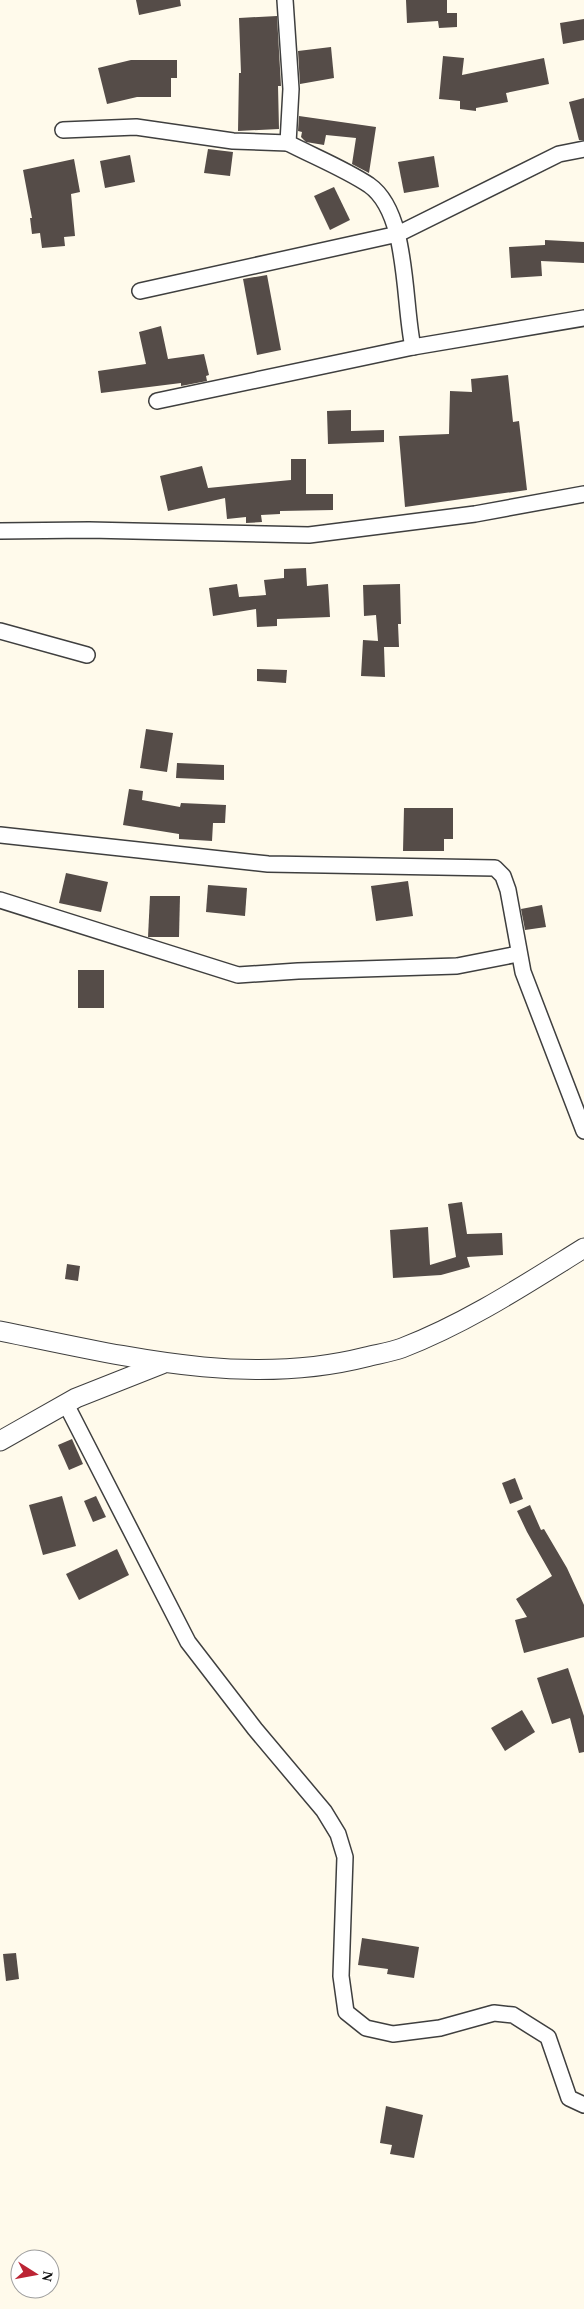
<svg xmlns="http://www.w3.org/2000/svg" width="584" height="2309" font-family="'Times New Roman',serif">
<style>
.building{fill:#554c48}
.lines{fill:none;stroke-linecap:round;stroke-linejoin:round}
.minor-casing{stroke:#3f3f3f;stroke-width:18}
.tertiary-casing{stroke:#3f3f3f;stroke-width:21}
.minor{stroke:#fff;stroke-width:15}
.tertiary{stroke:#fff;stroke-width:19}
</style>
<rect width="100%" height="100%" fill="#fffaeb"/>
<g class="building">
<polygon points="136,0 180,0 181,6 139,15"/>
<polygon points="406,0 447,0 447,13 457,13 457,27 439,28 438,21 407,23"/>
<polygon points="277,16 281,86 278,86 279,129 238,131 239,73 241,73 239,18"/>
<polygon points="584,19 584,40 563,44 560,23"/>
<polygon points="331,47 334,78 300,84 298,51"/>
<polygon points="443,56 464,58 462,75 544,58 549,84 506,93 508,102 476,108 476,111 460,109 460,101 439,99"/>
<polygon points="131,60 177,60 177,78 171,78 171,97 137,97 107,104 98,68"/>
<polygon points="584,98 584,140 579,140 569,102"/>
<polygon points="299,116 376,127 369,173 352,164 356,138 326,135 324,145 306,142 301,137 302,132 298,131"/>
<polygon points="208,149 233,152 230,176 204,173"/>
<polygon points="130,155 135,182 105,188 100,161"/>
<polygon points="434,156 439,187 404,193 398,162"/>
<polygon points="74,159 80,192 71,194 75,236 64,237 65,246 42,248 40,233 32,234 30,218 32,218 23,170"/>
<polygon points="334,187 350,220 330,230 314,196"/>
<polygon points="545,240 584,242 584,263 541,261 542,276 511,278 509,247 545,245"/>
<polygon points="267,275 281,350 257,355 243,279"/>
<polygon points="161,326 168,359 204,354 209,375 206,376 207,381 181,386 181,383 101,393 98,371 146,364 139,332"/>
<polygon points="508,375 513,422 519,421 527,490 405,507 399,436 449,434 450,391 472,392 471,379"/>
<polygon points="351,410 351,431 384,430 384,442 328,444 327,411"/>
<polygon points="291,459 306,459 306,494 333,494 333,510 280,511 280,514 261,515 262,522 246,523 246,517 227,519 225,498 168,511 160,476 202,466 208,488 291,480"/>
<polygon points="306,568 307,586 328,584 330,617 277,619 277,626 257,627 256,609 213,616 209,588 237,584 239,597 266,595 264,580 284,578 284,569"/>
<polygon points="400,584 401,624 398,624 399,647 384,647 385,677 361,676 363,640 378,641 376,615 364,616 363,585"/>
<polygon points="257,669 287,670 286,683 257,681"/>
<polygon points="146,729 173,733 167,772 140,768"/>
<polygon points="177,763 224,765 224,780 176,778"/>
<polygon points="129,789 143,791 142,800 180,807 181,803 226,805 225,823 213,823 212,841 179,839 179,834 123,825"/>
<polygon points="404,808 453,808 453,839 444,839 444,851 403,851"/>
<polygon points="66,873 108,882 101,912 59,903"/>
<polygon points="408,881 413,916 376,921 371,886"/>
<polygon points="208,885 247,888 245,916 206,912"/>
<polygon points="150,896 180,896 179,937 148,937"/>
<polygon points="542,905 546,927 525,930 521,909"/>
<rect x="78" y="970" width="26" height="38"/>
<polygon points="462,1202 467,1234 502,1233 503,1255 467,1257 470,1267 441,1275 393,1278 390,1230 428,1227 430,1265 456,1257 448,1204"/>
<polygon points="67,1264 80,1266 78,1281 65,1279"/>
<polygon points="72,1439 83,1464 69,1470 58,1445"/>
<polygon points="515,1478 523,1499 510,1504 502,1483"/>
<polygon points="62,1496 76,1546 43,1555 29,1505"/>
<polygon points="96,1496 106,1517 93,1522 84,1501"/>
<polygon points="530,1505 541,1530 544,1529 567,1568 584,1605 584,1637 524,1653 515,1620 527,1617 516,1599 552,1576 527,1532 517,1511"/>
<polygon points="117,1549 129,1575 79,1600 66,1574"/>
<polygon points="568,1668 584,1716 584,1752 579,1753 570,1718 552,1724 537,1678"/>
<polygon points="522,1710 535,1732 505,1751 491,1728"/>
<polygon points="362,1938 419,1947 414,1978 387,1974 388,1969 358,1965"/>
<polygon points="16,1953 19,1979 6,1981 3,1954"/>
<polygon points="386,2106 423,2115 414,2158 390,2154 392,2145 380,2143"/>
</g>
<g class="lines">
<defs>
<g id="minor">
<path d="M285 0 291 89 288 143C313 156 345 169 369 185 409 213 403 302 413 347L584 318"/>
<polyline points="63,130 136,127 233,141 288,143"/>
<polyline points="140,291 398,234 559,154 584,149"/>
<polyline points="157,401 413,347"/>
<polyline points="0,531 89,530 309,535 475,514 584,494"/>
<polyline points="0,631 87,655"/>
<polyline points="0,835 268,864 495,868 503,876 508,890 523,972 584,1131"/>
<polyline points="0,900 238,975 298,971 457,966 518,954"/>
<polyline points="69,1410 188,1642 255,1729 324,1811 338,1834 345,1857 341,1976 346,2012 366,2028 393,2034 440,2028 494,2013 513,2015 548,2037 569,2098 584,2105"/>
</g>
<g id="tertiary">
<path d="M0 1331C120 1355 244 1388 366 1357 378 1354 391 1352 402 1348 467 1323 526 1284 584 1248"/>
<polyline points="0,1441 76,1398 162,1364"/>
</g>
</defs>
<use href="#minor" class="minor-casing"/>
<use href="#tertiary" class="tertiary-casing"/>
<use href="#minor" class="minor"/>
<use href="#tertiary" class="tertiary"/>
</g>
<g transform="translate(35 2274) rotate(101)"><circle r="24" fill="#ffffff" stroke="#9e9e9e"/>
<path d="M0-4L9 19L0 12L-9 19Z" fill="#bc2434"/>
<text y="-8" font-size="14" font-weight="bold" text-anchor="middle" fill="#0c0c0c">N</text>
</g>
</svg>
